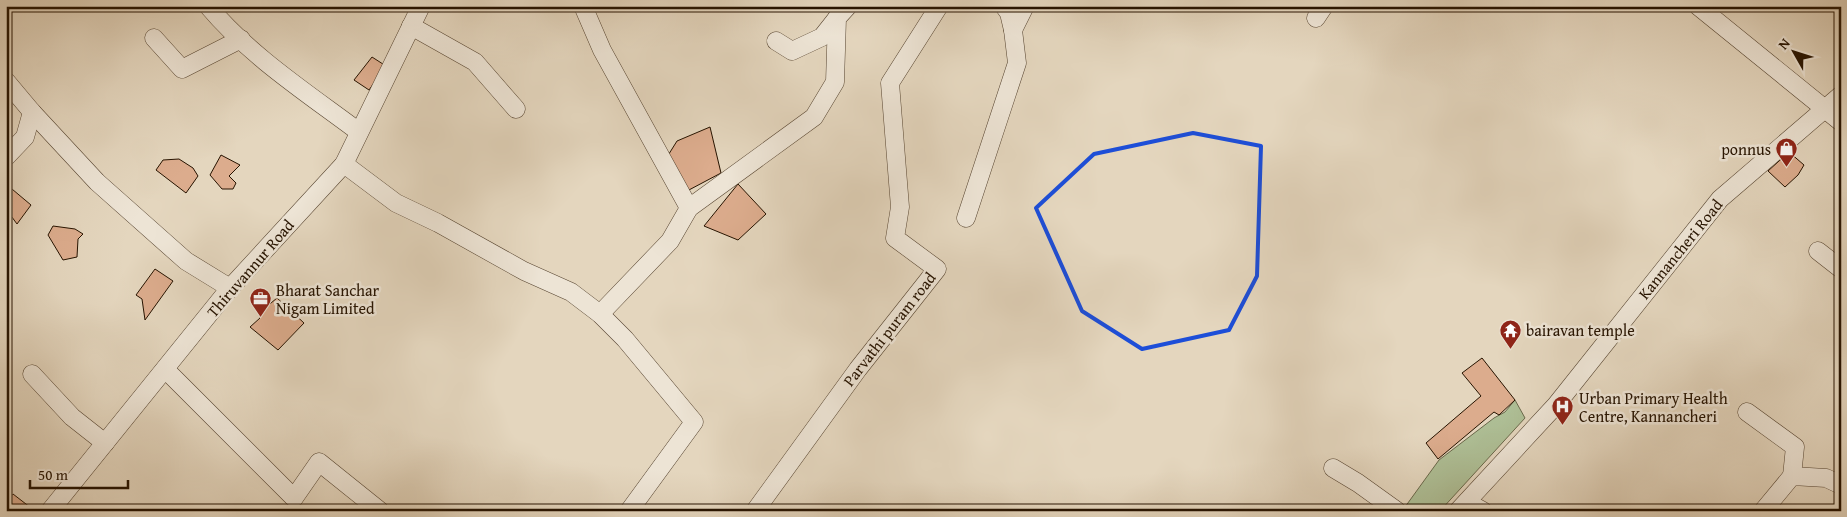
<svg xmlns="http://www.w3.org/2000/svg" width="1847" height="517" font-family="'Gentium Book Plus',serif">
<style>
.green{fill:#aebf96;stroke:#6a694b}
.building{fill:#dcac8d;stroke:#261300}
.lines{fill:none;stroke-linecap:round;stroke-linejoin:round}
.minor-casing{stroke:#564430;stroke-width:19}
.minor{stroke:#ede4d5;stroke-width:18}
.marked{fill:none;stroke:#1d4ed8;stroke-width:4;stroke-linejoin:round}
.labels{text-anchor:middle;stroke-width:5;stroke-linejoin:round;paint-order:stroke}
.poi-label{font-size:16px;fill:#261300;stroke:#ede4d5;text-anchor:start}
.street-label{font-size:16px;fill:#261300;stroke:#ede4d5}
</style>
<rect width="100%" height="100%" fill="#e4d6be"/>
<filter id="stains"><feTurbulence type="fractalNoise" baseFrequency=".004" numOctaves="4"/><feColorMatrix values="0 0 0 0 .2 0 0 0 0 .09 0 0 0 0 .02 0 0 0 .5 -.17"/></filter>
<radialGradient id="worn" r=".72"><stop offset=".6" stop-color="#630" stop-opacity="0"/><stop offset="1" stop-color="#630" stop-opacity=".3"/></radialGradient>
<polygon class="green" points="1515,400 1525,418 1440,511 1409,511 1405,507 1439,460 1494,418 1505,412"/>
<g class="building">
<polygon points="372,57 386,66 369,90 354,80"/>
<polygon points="710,127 721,173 687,191 667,157 677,141"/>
<polygon points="1789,152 1804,165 1798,175 1785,187 1768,171"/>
<polygon points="221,155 240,165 229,176 236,183 233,189 222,189 210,175"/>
<polygon points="179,159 193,168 198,176 186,193 156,170 163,160"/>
<polygon points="6,184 31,205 17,224 6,209"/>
<polygon points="738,184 766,214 738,240 704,226"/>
<polygon points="53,226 75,229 83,234 78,239 77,257 63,260 48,235"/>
<polygon points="155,269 173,281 145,320 142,299 136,295"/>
<polygon points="277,298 304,323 278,350 250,327 260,318 265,308"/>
<polygon points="1482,358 1515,400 1499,415 1494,412 1438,459 1426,443 1481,396 1462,373"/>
<polygon points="13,494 35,511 6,511 6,502"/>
</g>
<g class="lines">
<defs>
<g id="minor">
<path d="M208 6C250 56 307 93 359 132"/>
<polyline points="583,6 602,50 689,208"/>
<polyline points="1698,6 1841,122"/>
<polyline points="1316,18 1324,6"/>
<polyline points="411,26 475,62 516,109"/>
<polyline points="1013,30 1025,6"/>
<polyline points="154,38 182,69 241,39"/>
<polyline points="776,41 792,51 822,37 837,18"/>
<polyline points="6,81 32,112 97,182 186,261 230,288"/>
<polyline points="6,157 25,137 32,112"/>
<polyline points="344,164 396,203 438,223 524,271 571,292 600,314 625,339 694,422 629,511"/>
<polyline points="966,218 1017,63 1013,30 1009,13 1004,6"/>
<polyline points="1818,251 1841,269"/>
<polyline points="600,314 670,241 689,208 814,117 835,82 837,18 848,6"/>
<polyline points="165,369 294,498 319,462 380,511"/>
<polyline points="32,374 72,417 105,443"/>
<polyline points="1747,412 1795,447 1792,476"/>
<polyline points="1333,468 1358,483 1397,511"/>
<polyline points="1467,502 1483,511"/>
<polyline points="50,511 230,288 344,164 421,6"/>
<polyline points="755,511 858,369 937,269 895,238 900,207 890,83 939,6"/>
<polyline points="1458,511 1556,405 1720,199 1841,95"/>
<polyline points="1763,511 1792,476 1826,478 1841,485"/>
</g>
</defs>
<use href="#minor" class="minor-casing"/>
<use href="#minor" class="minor"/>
</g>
<path class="marked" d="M1193 133 1261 146 1257 276 1229 330 1142 349 1082 311 1036 208 1094 154Z"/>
<defs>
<symbol id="shop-pin" viewBox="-11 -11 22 30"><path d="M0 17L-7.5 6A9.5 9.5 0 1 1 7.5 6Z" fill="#8f2418" stroke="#ede4d5"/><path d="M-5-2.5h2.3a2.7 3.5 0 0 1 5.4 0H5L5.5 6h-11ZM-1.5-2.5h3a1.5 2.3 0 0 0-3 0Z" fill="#fff"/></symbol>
<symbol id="office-pin" viewBox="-11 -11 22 30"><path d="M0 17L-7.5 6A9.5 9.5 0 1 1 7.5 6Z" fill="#8f2418" stroke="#ede4d5"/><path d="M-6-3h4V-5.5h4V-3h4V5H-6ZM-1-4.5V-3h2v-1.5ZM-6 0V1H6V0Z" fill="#fff"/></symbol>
<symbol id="temple-pin" viewBox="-11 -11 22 30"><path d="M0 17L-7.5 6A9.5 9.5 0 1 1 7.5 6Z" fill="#8f2418" stroke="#ede4d5"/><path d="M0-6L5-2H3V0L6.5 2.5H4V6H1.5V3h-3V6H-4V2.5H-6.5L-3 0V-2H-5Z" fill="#fff"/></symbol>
<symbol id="hospital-pin" viewBox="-11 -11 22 30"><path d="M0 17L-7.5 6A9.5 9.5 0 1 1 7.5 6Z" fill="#8f2418" stroke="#ede4d5"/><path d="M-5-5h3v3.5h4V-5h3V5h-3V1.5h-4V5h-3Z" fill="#fff"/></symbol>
</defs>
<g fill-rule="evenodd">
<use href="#shop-pin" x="1774" y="136" width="25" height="34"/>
<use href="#office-pin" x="248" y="286" width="25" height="34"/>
<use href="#temple-pin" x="1498" y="318" width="25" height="34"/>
<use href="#hospital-pin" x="1550" y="394" width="25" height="34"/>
</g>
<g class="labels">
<g class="poi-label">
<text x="1771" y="155" text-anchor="end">ponnus</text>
<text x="276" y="296">Bharat Sanchar<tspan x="276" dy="18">Nigam Limited</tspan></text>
<text x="1526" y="336">bairavan temple</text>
<text x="1579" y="404">Urban Primary Health<tspan x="1579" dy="18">Centre, Kannancheri</tspan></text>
</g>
<g class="street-label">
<text transform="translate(1680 249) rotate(-51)" y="6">Kannancheri Road</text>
<text transform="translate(250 268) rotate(-49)" y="6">Thiruvannur Road</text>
<text transform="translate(889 329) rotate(-52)" y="6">Parvathi puram road</text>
</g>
</g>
<rect width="1847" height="517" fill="none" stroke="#e4d6be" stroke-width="25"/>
<rect x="8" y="8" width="1832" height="502" fill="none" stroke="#261300" stroke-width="2.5"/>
<rect x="12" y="12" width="1822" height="492" fill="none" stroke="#261300"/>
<g transform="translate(1794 52) rotate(309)" stroke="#ede4d5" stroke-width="4" paint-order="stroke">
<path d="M0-4L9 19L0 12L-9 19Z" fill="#261300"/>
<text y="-8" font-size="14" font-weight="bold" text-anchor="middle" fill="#261300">N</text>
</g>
<path d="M30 480v8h98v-8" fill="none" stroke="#261300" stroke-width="2.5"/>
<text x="38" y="480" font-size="15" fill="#261300" stroke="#ede4d5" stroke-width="4" paint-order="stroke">50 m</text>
<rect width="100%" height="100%" filter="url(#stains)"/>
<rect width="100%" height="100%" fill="url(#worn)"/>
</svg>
